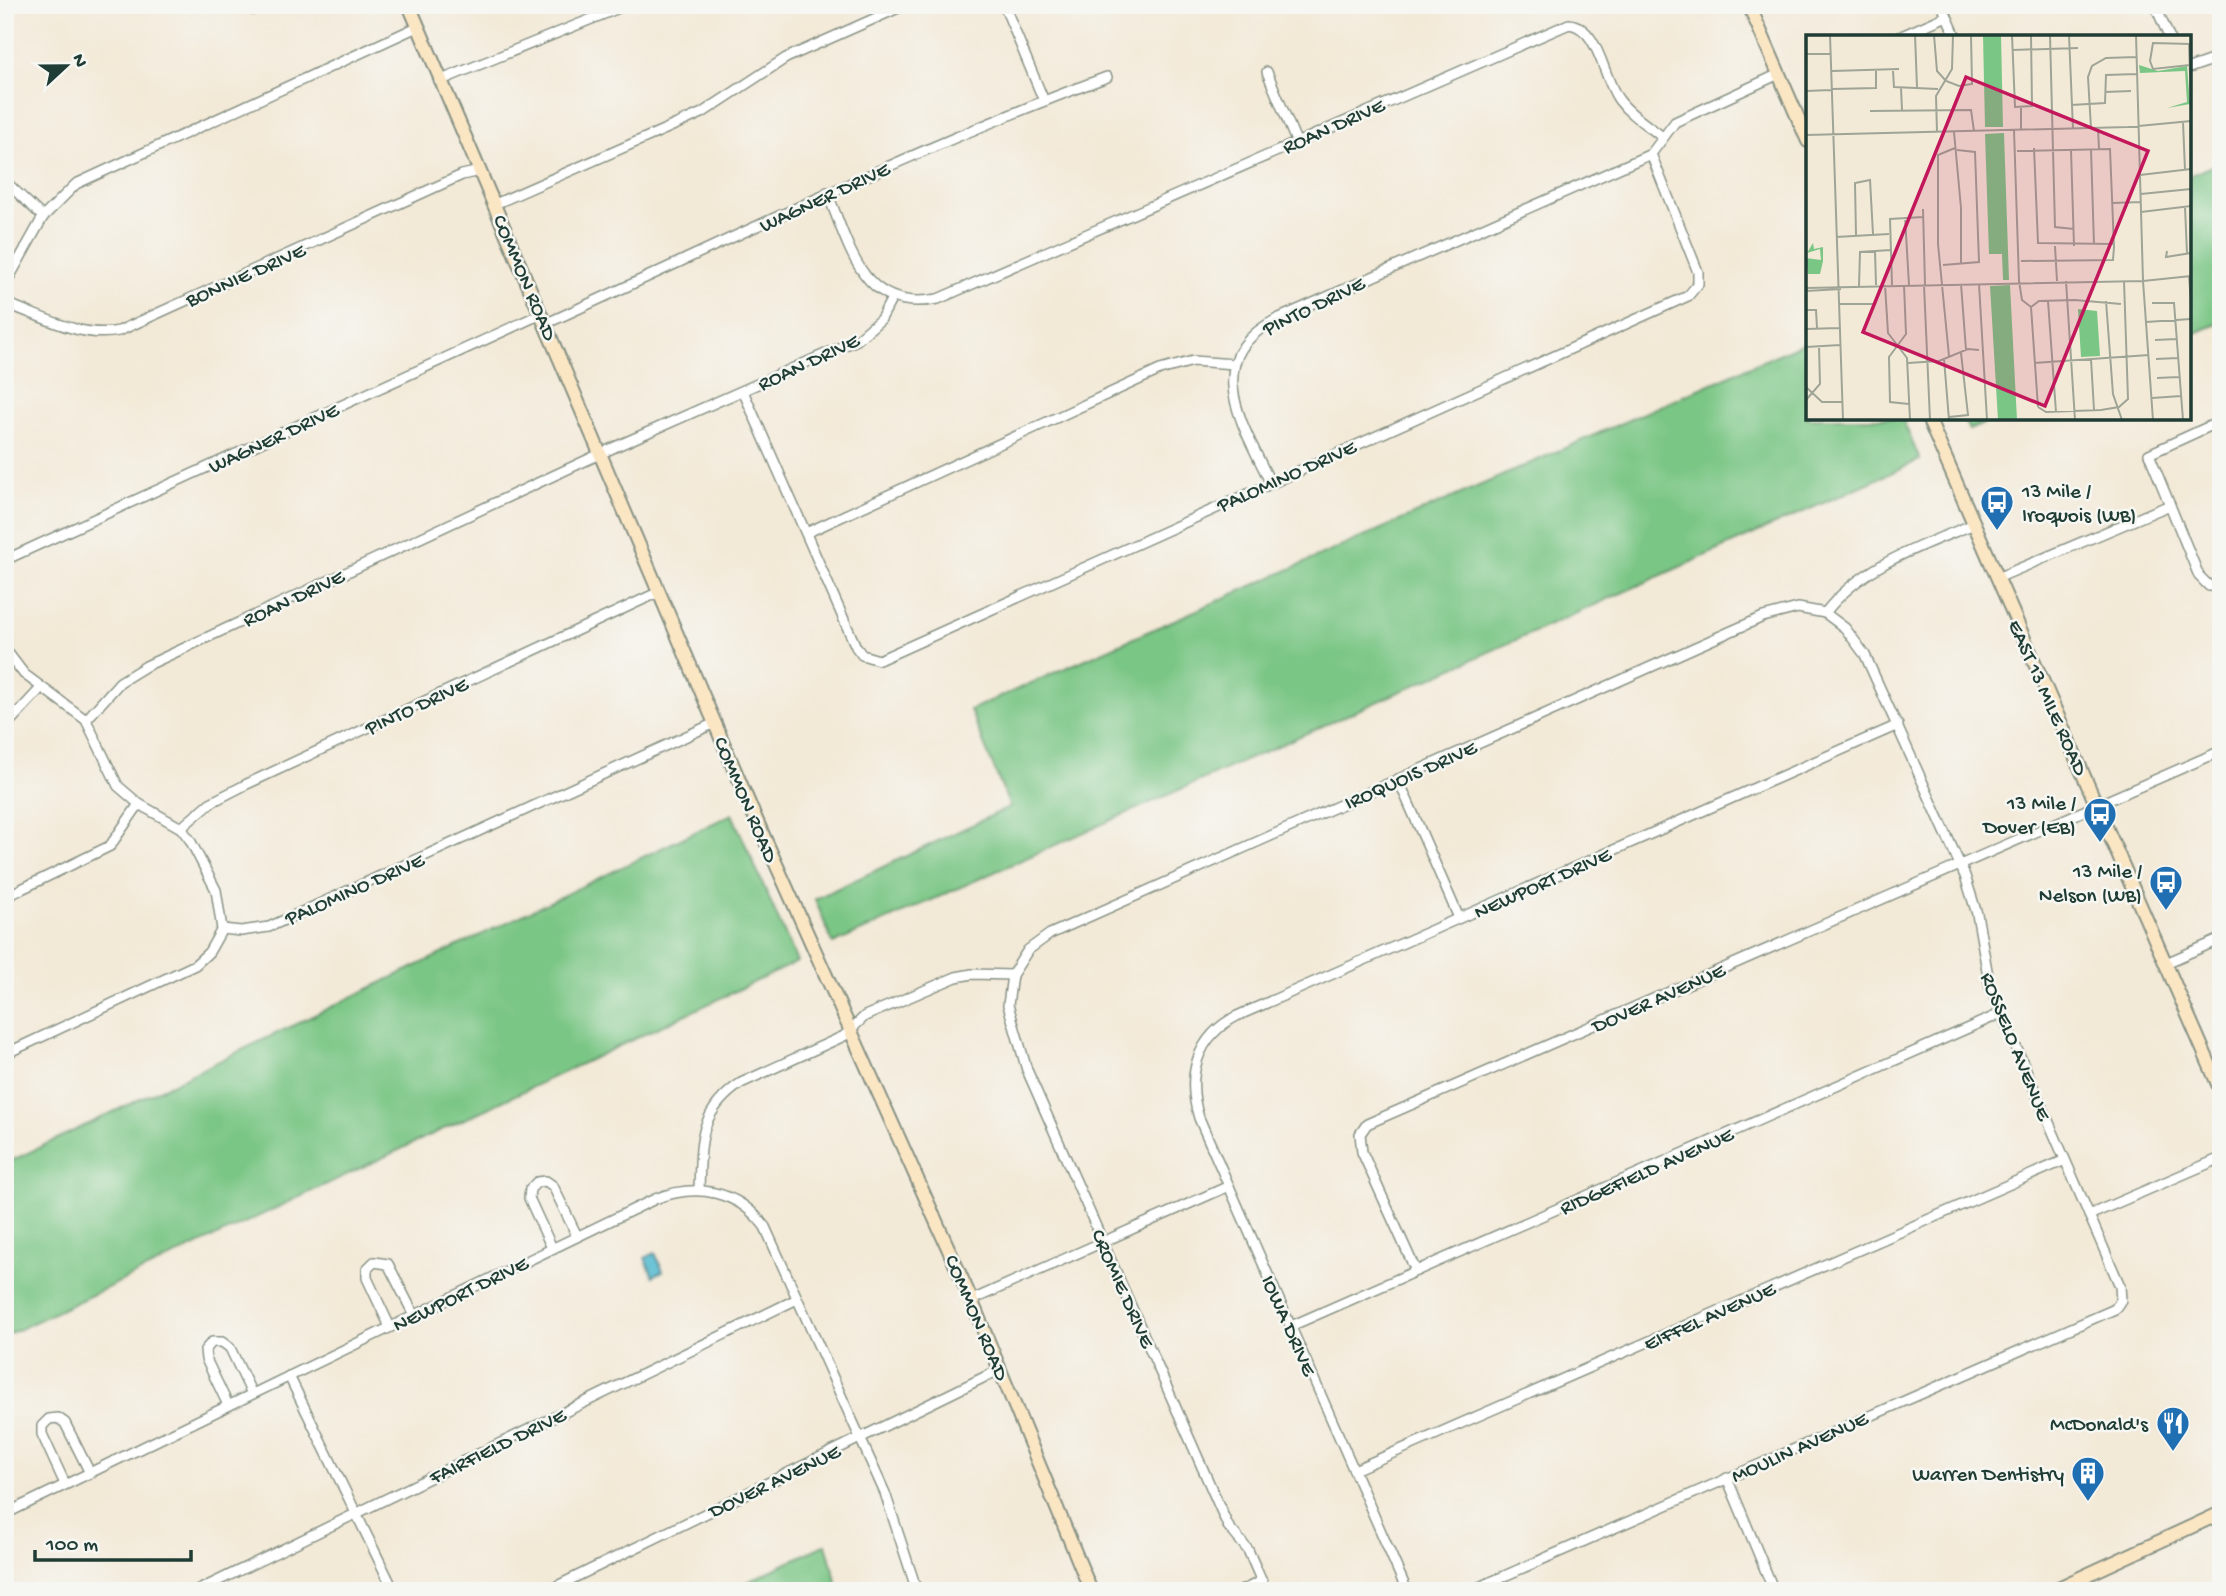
<svg xmlns="http://www.w3.org/2000/svg" width="2226" height="1596" font-family="'Gochi Hand',sans-serif">
<style>
.green{fill:#7ac685;stroke:#4c825c;stroke-width:2}
.water{fill:#51b9cf;stroke:#387b82;stroke-width:2}
.lines{fill:none;stroke-linecap:round;stroke-linejoin:round}
.street-casing{stroke:#899386;stroke-width:12}
.secondary-casing{stroke:#899386;stroke-width:16}
.street{stroke:#fff;stroke-width:9}
.secondary{stroke:#fbe6c4;stroke-width:12}
.labels{text-anchor:middle;stroke-width:5;stroke-linejoin:round;paint-order:stroke}
.street-label{font-size:21px;fill:#1f3d34;stroke:#f6f6f2}
.poi-label{font-size:21px;fill:#1f3d34;stroke:#f6f6f2;text-anchor:end}
.inset-road{fill:none;stroke:#9ea496;stroke-width:2}
.view{fill:#c2185b;fill-opacity:0.15;stroke:#c2185b;stroke-width:3.5}
.inset-edge{fill:none;stroke:#1f3d34;stroke-width:3.5}
</style>
<rect width="100%" height="100%" fill="#f6f6f2"/>
<filter id="ink" filterUnits="userSpaceOnUse"><feTurbulence type="fractalNoise" baseFrequency=".0143" numOctaves="2"/><feDisplacementMap in="SourceGraphic" scale="14" xChannelSelector="R" yChannelSelector="G"/><feConvolveMatrix kernelMatrix="1 2 1 2 8 2 1 2 1" color-interpolation-filters="sRGB"/></filter>
<filter id="wash" filterUnits="userSpaceOnUse"><feTurbulence type="fractalNoise" baseFrequency=".00686" numOctaves="4" result="noise"/><feDisplacementMap in="SourceGraphic" scale="28" xChannelSelector="R" yChannelSelector="G"/><feGaussianBlur stdDeviation="1.57" result="paint"/><feColorMatrix in="noise" values="0 0 0 0 0 0 0 0 0 0 0 0 0 0 0 0 0 1.4 0 .05"/><feComposite in="paint" operator="in"/></filter>
<g filter="url(#wash)">
<rect width="100%" height="100%" fill="#f3e9d7"/>
<g class="green">
<polygon points="2221,162 2221,322 2189,336 2189,176"/>
<polygon points="1808,341 1808,418 1902,418 1920,460 833,944 815,899 1010,807 970,710"/>
<polygon points="1963,418 1997,418 1969,430"/>
<polygon points="732,814 797,962 5,1336 5,1164"/>
<polygon points="826,1544 839,1591 729,1591"/>
</g>
<polygon class="water" points="655,1253 663,1271 653,1276 645,1258"/>
</g>
<g filter="url(#ink)">
<g class="lines">
<defs>
<g id="street">
<polyline points="251,5 253,10"/>
<polyline points="1004,5 1044,101"/>
<polyline points="1942,5 1956,37"/>
<polyline points="2155,5 2169,37"/>
<polyline points="1899,37 1947,16"/>
<polyline points="2189,68 2221,57"/>
<polyline points="1267,72 1296,141"/>
<polyline points="439,81 626,5"/>
<polyline points="5,181 43,217"/>
<path d="M827 192C850 247 862 314 938 299L1569 24C1599 27 1603 79 1619 100 1630 115 1647 125 1661 136"/>
<polyline points="495,204 702,113 786,58 905,5"/>
<polyline points="5,285 43,217 76,184 417,27"/>
<path d="M5 303C41 316 81 339 119 331L462 175 480 171"/>
<path d="M545 324C732 239 915 148 1107 77"/>
<polyline points="743,391 856,647 862,655 879,660 1688,296 1698,284 1698,272 1651,154"/>
<polyline points="2221,421 2149,454 2199,576 2209,586 2221,586"/>
<path d="M1270 482C1242 423 1199 359 1277 319L1651 154 1675 122 1779 74"/>
<polyline points="806,533 1160,370 1193,361 1234,364"/>
<polyline points="5,560 541,314"/>
<polyline points="1997,578 2170,505"/>
<polyline points="5,649 24,674 86,720 118,786 139,804 181,828 190,840 216,890 222,929"/>
<polyline points="86,720 120,682 146,666 617,446 857,340 881,319 892,298"/>
<polyline points="5,727 41,688"/>
<polyline points="1398,779 1459,918"/>
<polyline points="181,828 210,803 247,784 659,592"/>
<polyline points="5,897 110,846 139,804"/>
<polyline points="222,929 241,931 269,927 715,723"/>
<polyline points="2166,963 2221,939"/>
<polyline points="1012,975 1008,1005 1027,1070 1228,1526 1248,1550 1266,1591"/>
<polyline points="5,1054 195,965 209,952 222,929"/>
<path d="M699 1189C701 1142 698 1112 741 1083L844 1036 865 1016 956 977 972 974 1012 975 1028 950 1050 934 1763 617 1798 608 1825 613C1862 565 1919 547 1974 524"/>
<polyline points="2089,1215 2221,1158"/>
<polyline points="552,1248 529,1198 530,1189 537,1182 546,1181 553,1186 577,1236"/>
<polyline points="1416,1271 1362,1152 1360,1134 1367,1124 2221,751"/>
<polyline points="972,1300 1229,1186"/>
<polyline points="1291,1326 2000,1014"/>
<polyline points="390,1327 367,1278 367,1269 374,1262 388,1264 414,1315"/>
<polyline points="289,1376 394,1591"/>
<polyline points="228,1405 206,1359 205,1350 212,1342 222,1342 230,1348 252,1394"/>
<polyline points="1354,1470 2065,1160"/>
<polyline points="1727,1478 1774,1591"/>
<polyline points="65,1484 42,1434 42,1426 49,1419 58,1418 65,1423 90,1473"/>
<path d="M5 1514 655 1199C696 1183 738 1190 765 1227L885 1493 917 1591"/>
<polyline points="197,1591 797,1299"/>
<polyline points="547,1591 1001,1369"/>
<polyline points="1241,1591 1262,1581"/>
<path d="M1407 1591 1199 1118C1186 1076 1196 1037 1237 1016L1898 725"/>
<polyline points="1470,1591 2115,1309 2121,1300 2120,1286 1990,987 1977,914 1965,876 1865,655 1845,628 1825,613"/>
</g>
<g id="secondary">
<polyline points="409,5 750,806 970,1297 1091,1591"/>
<polyline points="1749,5 1808,141"/>
<polyline points="1928,418 2221,1091"/>
<polyline points="2052,1591 2221,1513"/>
</g>
</defs>
<use href="#street" class="street-casing"/>
<use href="#secondary" class="secondary-casing"/>
<use href="#street" class="street"/>
<use href="#secondary" class="secondary"/>
</g>
</g>
<defs>
<symbol id="bus-pin" viewBox="-11 -11 22 30"><path d="M0 17L-7.5 6A9.5 9.5 0 1 1 7.5 6Z" fill="#1f6fb2" stroke="#f6f6f2"/><path d="M-5-6H5V4H4V6H2V4H-2V6H-4V4H-5ZM-3.5-4V0h7V-4ZM-3.5 1.2v1.5H-2V1.2ZM2 1.2v1.5H3.5V1.2Z" fill="#fff"/></symbol>
<symbol id="restaurant-pin" viewBox="-11 -11 22 30"><path d="M0 17L-7.5 6A9.5 9.5 0 1 1 7.5 6Z" fill="#1f6fb2" stroke="#f6f6f2"/><path d="M-5-6h1v4h1v-4h1v4h1v-4h1v5L-1.5 .5V6h-2V.5L-5-1ZM5-6V6H3V1.5H1.5Q1.5-4 5-6Z" fill="#fff"/></symbol>
<symbol id="building-pin" viewBox="-11 -11 22 30"><path d="M0 17L-7.5 6A9.5 9.5 0 1 1 7.5 6Z" fill="#1f6fb2" stroke="#f6f6f2"/><path d="M-4-6H4V6H1V3H-1V6H-4ZM-2.5-4.3h1.7v1.8h-1.7ZM.8-4.3h1.7v1.8H.8ZM-2.5-1h1.7V.8h-1.7ZM.8-1h1.7V.8H.8Z" fill="#fff"/></symbol>
</defs>
<g fill-rule="evenodd">
<use href="#bus-pin" x="1978" y="483" width="38" height="52"/>
<use href="#bus-pin" x="2081" y="795" width="38" height="52"/>
<use href="#bus-pin" x="2147" y="863" width="38" height="52"/>
<use href="#restaurant-pin" x="2154" y="1404" width="38" height="52"/>
<use href="#building-pin" x="2069" y="1454" width="38" height="52"/>
</g>
<g class="labels">
<g class="street-label">
<text transform="translate(1333 125) rotate(-24)" y="7">ROAN DRIVE</text>
<text transform="translate(824 196) rotate(-25)" y="7">WAGNER DRIVE</text>
<text transform="translate(245 274) rotate(-24)" y="7">BONNIE DRIVE</text>
<text transform="translate(526 277) rotate(67)" y="7">COMMON ROAD</text>
<text transform="translate(1313 305) rotate(-26)" y="7">PINTO DRIVE</text>
<text transform="translate(808 361) rotate(-25)" y="7">ROAN DRIVE</text>
<text transform="translate(273 437) rotate(-25)" y="7">WAGNER DRIVE</text>
<text transform="translate(1286 475) rotate(-24)" y="7">PALOMINO DRIVE</text>
<text transform="translate(293 597) rotate(-25)" y="7">ROAN DRIVE</text>
<text transform="translate(2049 697) rotate(66)" y="7">EAST 13 MILE ROAD</text>
<text transform="translate(416 705) rotate(-25)" y="7">PINTO DRIVE</text>
<text transform="translate(1410 774) rotate(-24)" y="7">IROQUOIS DRIVE</text>
<text transform="translate(747 799) rotate(67)" y="7">COMMON ROAD</text>
<text transform="translate(1542 882) rotate(-24)" y="7">NEWPORT DRIVE</text>
<text transform="translate(354 888) rotate(-24)" y="7">PALOMINO DRIVE</text>
<text transform="translate(1658 997) rotate(-24)" y="7">DOVER AVENUE</text>
<text transform="translate(2017 1046) rotate(68)" y="7">ROSSELO AVENUE</text>
<text transform="translate(1646 1170) rotate(-24)" y="7">RIDGEFIELD AVENUE</text>
<text transform="translate(1124 1288) rotate(66)" y="7">CROMIE DRIVE</text>
<text transform="translate(460 1293) rotate(-26)" y="7">NEWPORT DRIVE</text>
<text transform="translate(1709 1315) rotate(-24)" y="7">EIFFEL AVENUE</text>
<text transform="translate(978 1317) rotate(67)" y="7">COMMON ROAD</text>
<text transform="translate(1290 1325) rotate(66)" y="7">IOWA DRIVE</text>
<text transform="translate(497 1445) rotate(-26)" y="7">FAIRFIELD DRIVE</text>
<text transform="translate(1799 1446) rotate(-24)" y="7">MOULIN AVENUE</text>
<text transform="translate(774 1480) rotate(-26)" y="7">DOVER AVENUE</text>
</g>
<g class="poi-label">
<text x="2022" y="497" text-anchor="start">13 Mile /<tspan x="2022" dy="24">Iroquois (WB)</tspan></text>
<text x="2076" y="809">13 Mile /<tspan x="2076" dy="24">Dover (EB)</tspan></text>
<text x="2142" y="877">13 Mile /<tspan x="2142" dy="24">Nelson (WB)</tspan></text>
<text x="2148" y="1430">McDonald's</text>
<text x="2064" y="1480">Warren Dentistry</text>
</g>
</g>
<g transform="translate(1806 35)">
<rect width="385" height="385" fill="#f3e9d7"/>
<path d="M177 0H195L197 92H179ZM333 30 352 36 381 31 384 69 361 73 381 67 379 36 334 38ZM198 98 203 245H197L196 219H183L179 99ZM7 208 8 214 17 212V226L14 239H2L0 223 15 225 14 214 1 218ZM204 250 211 385H192L184 251ZM272 274 291 276 294 321 275 322Z" fill="#7ac685"/>
<path class="inset-road" d="M24 0 37 385M109 0 111 52M128 0 131 36 140 46 153 51 166 49 165 0M206 0 209 72 226 71 225 0M244 0 249 192 268 194M263 0 267 94M330 0 337 246 347 385M383 9 385 70M206 15 272 13M0 19H24M384 30 347 34 344 26 347 8 385 9M26 36 93 34M87 36 88 52 132 54M95 53 96 75M26 54 70 53V35M0 56 25 55M299 57 325 56M265 70 299 68 300 40 331 39M215 73V95M64 76 165 75 168 96M377 87 379 135M285 93 282 42 286 31 300 23 330 22M292 93 293 114M208 95 213 246 216 265 225 272M131 97 130 61 146 34 147 0M148 97 155 173V229M0 100 322 92 385 86M228 113 232 208 308 209M285 114 288 210M265 115 268 211M211 116 304 114 308 212 307 225 215 226M334 140 385 134M335 159 385 154M306 168 335 167M379 172 381 219M117 174 119 250M335 177 385 171M99 182 103 250M50 200 49 148 64 145 67 199M30 202 83 199M249 211 251 246M69 216 70 250M361 216 360 222 385 218M137 230 173 227 169 117 151 115M383 241 385 266M260 246 269 385M155 249 160 315M173 249 181 385M79 250 82 298 101 323 104 385M86 250 84 184 117 182M98 250 100 299 83 322 84 367 103 369M118 250 124 385M53 251 54 217 85 215M0 253 337 246 385 241M0 256 35 254M242 266 250 377M300 266 307 359 316 385M346 268H368L377 385M33 269H70M225 272 232 372M225 272 233 266 269 265 315 269M0 275H10L11 293M340 287 385 284M0 294 33 293M349 305 371 304M0 312 34 310M143 321 132 209V120L149 113M138 324 143 385M285 324 288 375M350 324 372 323M102 328 133 326 162 314 173 315M228 328 343 320M351 343 373 342M0 352 16 367H37M346 363 375 361M0 365 14 349 13 311M232 372 240 377 295 375 313 372 322 364 318 246M143 382 162 380 155 318"/>
<path class="view" d="M160 42 342 116 239 371 57 297Z"/>
<rect width="385" height="385" class="inset-edge"/>
</g>
<rect width="2226" height="1596" fill="none" stroke="#f6f6f2" stroke-width="28"/>
<g transform="translate(66 66) rotate(68)" stroke="#f6f6f2" stroke-width="5" paint-order="stroke">
<path d="M0-5L12 26L0 18L-12 26Z" fill="#1f3d34"/>
<text y="-10" font-size="19" font-weight="bold" text-anchor="middle" fill="#1f3d34">N</text>
</g>
<path d="M35 1550v10h156v-10" fill="none" stroke="#1f3d34" stroke-width="3.5"/>
<text x="46" y="1550" font-size="21" fill="#1f3d34" stroke="#f6f6f2" stroke-width="5" paint-order="stroke">100 m</text>
</svg>
